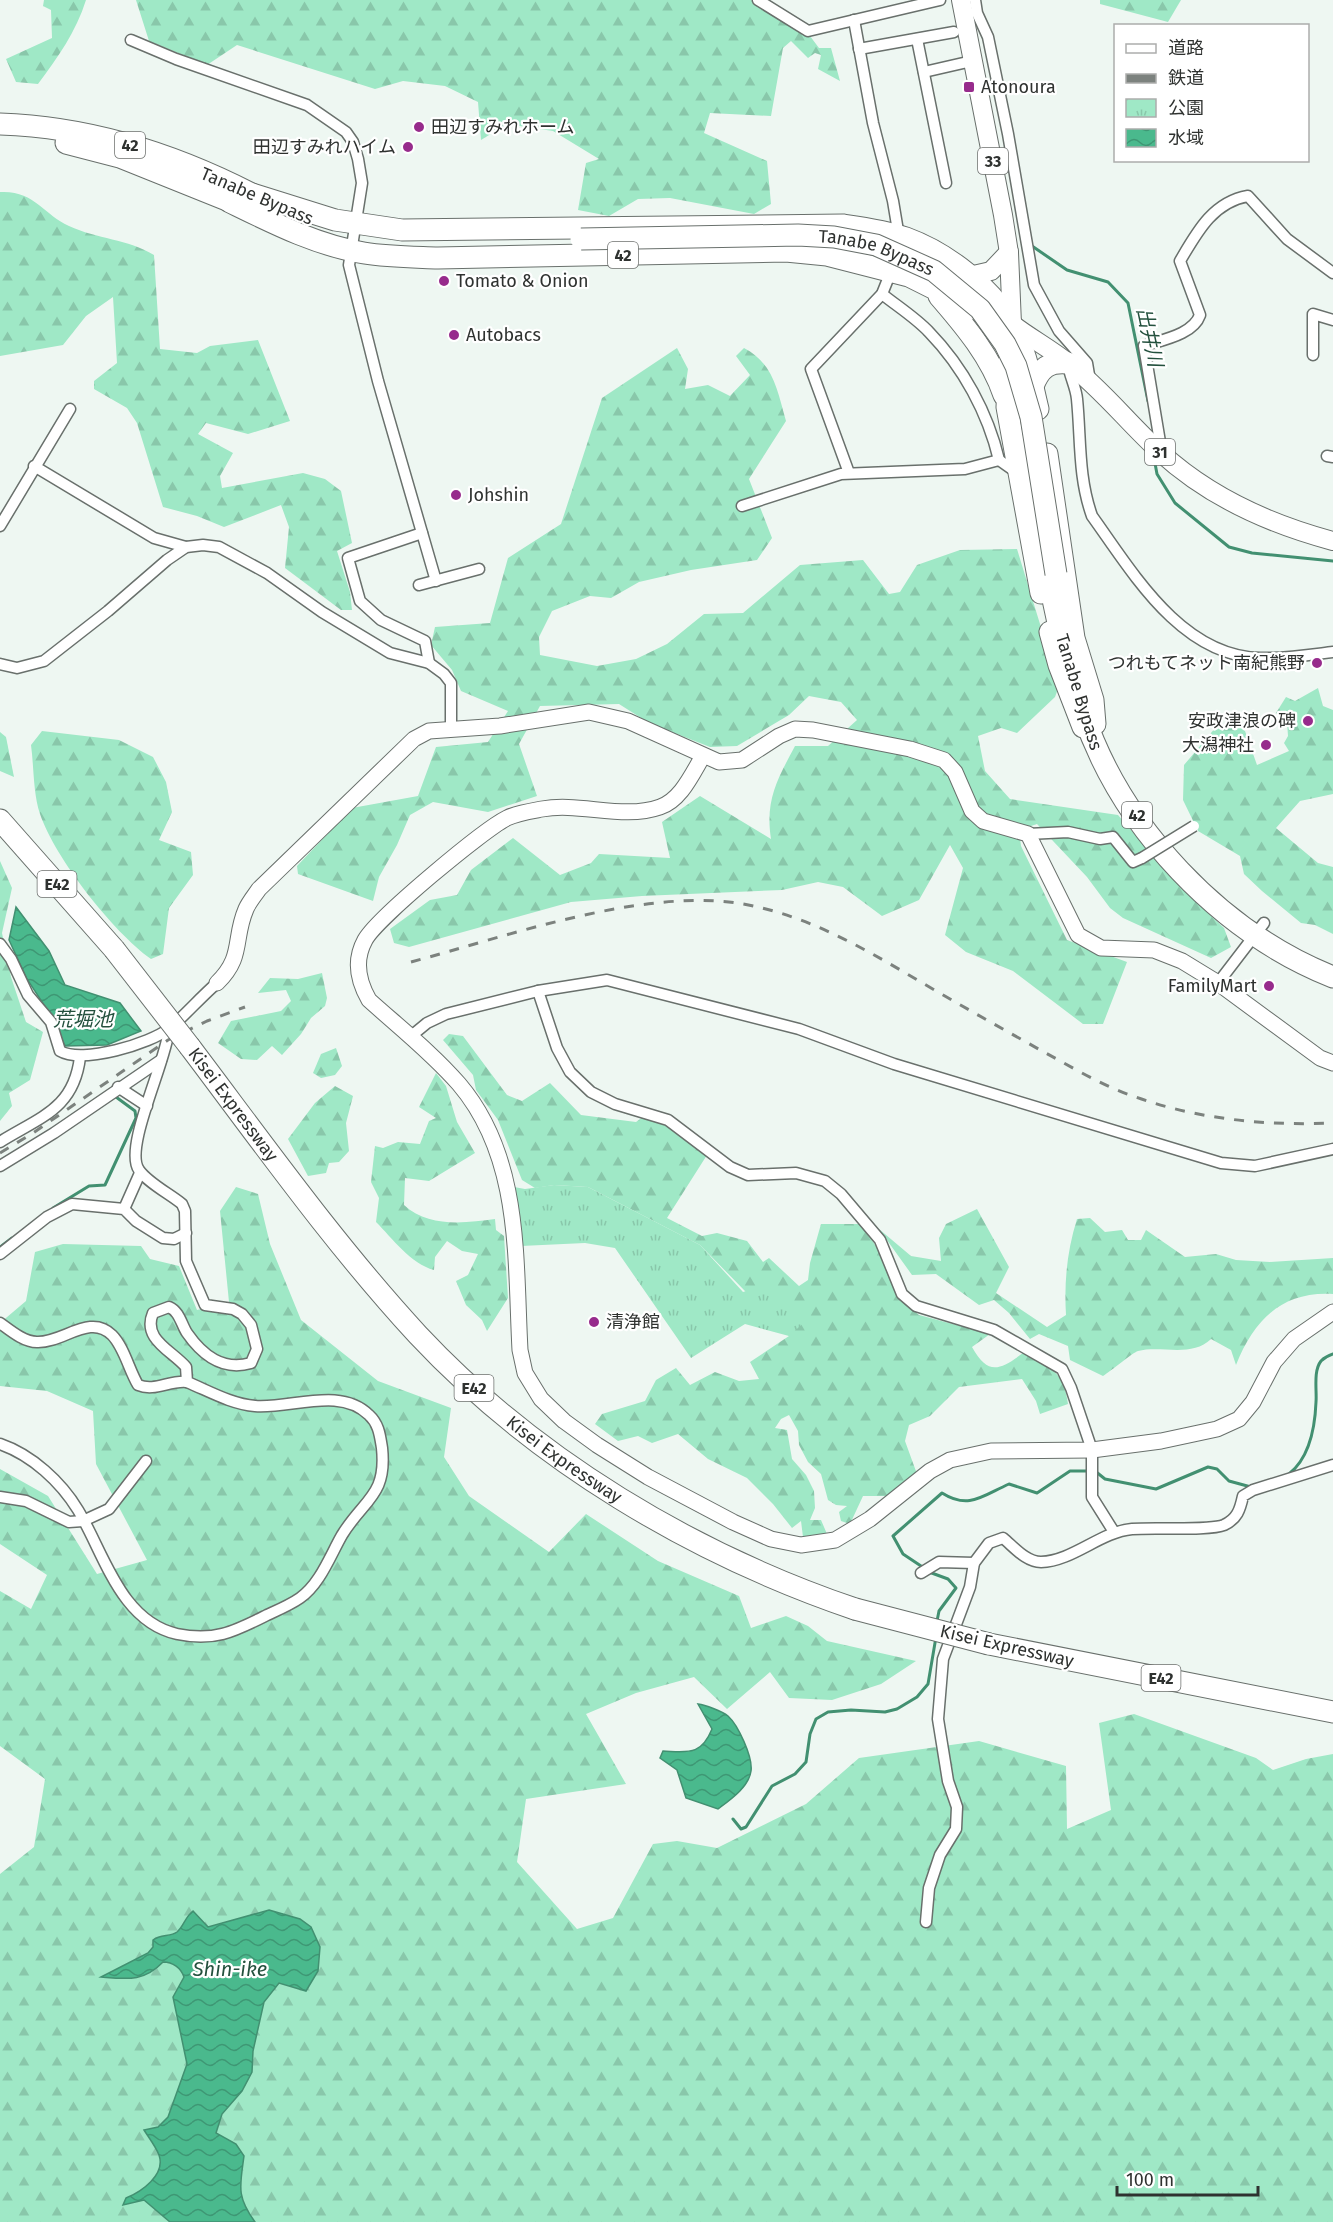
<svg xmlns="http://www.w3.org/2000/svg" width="1333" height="2222" font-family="'Fira Sans','Noto Sans JP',sans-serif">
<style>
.forest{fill:url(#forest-firs)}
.park{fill:url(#park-tufts)}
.water{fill:url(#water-waves);stroke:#429071;stroke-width:1.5}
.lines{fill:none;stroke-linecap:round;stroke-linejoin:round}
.stream{stroke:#429071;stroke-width:3}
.street-casing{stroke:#69706c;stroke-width:13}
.secondary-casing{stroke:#69706c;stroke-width:17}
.primary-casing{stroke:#69706c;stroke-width:20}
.highway-casing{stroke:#69706c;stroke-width:23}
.street{stroke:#fff;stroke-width:10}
.secondary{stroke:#fff;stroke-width:15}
.primary{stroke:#fff;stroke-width:18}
.highway{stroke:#fff;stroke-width:21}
.rail{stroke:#7c827e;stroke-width:3;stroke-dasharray:10 10;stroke-linecap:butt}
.street-bridge-casing{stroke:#69706c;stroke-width:13;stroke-linecap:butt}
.highway-bridge-casing{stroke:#69706c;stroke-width:23;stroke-linecap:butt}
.street-bridge{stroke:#fff;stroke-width:10}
.highway-bridge{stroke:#fff;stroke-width:21}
.poi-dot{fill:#972b8c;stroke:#fff;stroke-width:2}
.labels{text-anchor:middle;stroke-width:4.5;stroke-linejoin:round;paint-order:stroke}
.shield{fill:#fff;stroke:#6d706e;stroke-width:1.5}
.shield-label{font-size:16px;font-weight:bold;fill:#2f3230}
.poi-label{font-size:18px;fill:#2f3230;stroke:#fff;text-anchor:start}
.street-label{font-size:18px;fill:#2f3230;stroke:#fff}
.water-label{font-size:20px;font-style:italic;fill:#24513e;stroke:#fff}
</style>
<defs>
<pattern id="forest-firs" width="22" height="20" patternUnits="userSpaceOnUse" patternTransform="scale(1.5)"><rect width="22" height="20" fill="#9fe8c6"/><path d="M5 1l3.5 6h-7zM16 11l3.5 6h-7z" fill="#89c7aa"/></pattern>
<pattern id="park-tufts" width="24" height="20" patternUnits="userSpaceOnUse" patternTransform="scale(1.5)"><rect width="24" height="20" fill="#9fe8c6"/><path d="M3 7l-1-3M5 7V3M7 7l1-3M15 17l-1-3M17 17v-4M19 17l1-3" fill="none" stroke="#89c7aa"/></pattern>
<pattern id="water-waves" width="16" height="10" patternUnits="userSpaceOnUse" patternTransform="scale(1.5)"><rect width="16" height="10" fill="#4ab98d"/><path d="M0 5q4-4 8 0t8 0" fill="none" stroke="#3e9774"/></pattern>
</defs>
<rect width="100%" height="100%" fill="#eef7f2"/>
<g class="forest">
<path d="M44 0H86C76 32 58 57 38 84L16 82 6 59 52 38 51 10 43 6Z"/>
<polygon points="136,0 751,0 786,24 810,36 819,48 831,48 840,81 818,69 821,55 815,53 808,58 791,41 783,48 771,116 710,113 704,133 767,161 771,204 754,214 670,198 638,199 609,216 578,210 586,163 599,159 553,131 507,124 481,140 478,102 445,86 403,81 375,89 237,45 207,65 149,41"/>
<polygon points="1100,0 1181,0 1168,22 1100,4"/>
<path d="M0 192C34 190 43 214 69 226 97 239 128 239 154 255L160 349 197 353 210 346 258 340 290 421 248 434 206 423 198 434 233 453 220 476 222 488 303 473 325 479 341 491 352 543 337 551 350 592 352 610H341L285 568 289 527 281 505 224 527 197 516 163 507 137 423 127 408 94 389V381L117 363 113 297 86 316 63 345 0 356Z"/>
<path d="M677 348 688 369 685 389 708 385 730 396 750 375 736 356 744 348C774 364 777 390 786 421L749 479 772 538 757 560 691 570 639 582 611 598 590 596 552 611 539 637 540 655 597 666 636 659 667 644 704 614 743 613 800 565 863 560 889 594 900 592 917 565 960 550 1017 549 1059 686 1055 697 1017 733 1001 728 978 736 985 771 1010 799 1118 815 1182 889 1224 928 1231 947 1211 958 1123 918 1110 908 1087 877 1037 824 1019 830 1021 846 1067 940 1127 962 1103 1024H1083L1013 971 966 952 945 935 963 868 950 845 919 900 882 916 843 887 818 882 782 890 642 896 571 902 409 947 394 943 390 929 430 900 457 895 471 870 513 838 560 875 591 863 599 854 670 858 662 822 700 796 771 839C765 800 777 780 795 746H828L857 720 841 702 809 696 789 715 737 746 710 747 649 723 619 704 540 706 519 744 537 796 488 812 433 802 410 815 397 845 379 877 373 901 298 874 297 866 352 808 418 796 436 747 488 742 508 711 461 691 452 670 431 645 435 627 490 623 508 558 561 524 602 398Z"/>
<polygon points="1318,688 1323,706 1333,710 1333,794 1300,801 1276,828 1318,863 1333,867 1333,934 1315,925 1301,923 1262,891 1244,874 1240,856 1198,831 1183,800 1184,765 1216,727 1239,726 1245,731 1257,765 1289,751 1284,743 1288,736 1287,722 1276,713 1286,697 1295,701"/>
<path d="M42 731 119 740 153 757 166 782 172 812 159 840 191 852 193 875 169 908 163 954 151 959C113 932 55 858 40 814 33 793 34 767 31 745Z"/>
<polygon points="0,732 6,737 14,777 0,771"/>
<polygon points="0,861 12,888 2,933 11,977 26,1022 43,1032 30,1080 9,1093 12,1106 0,1121"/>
<polygon points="322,973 327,998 325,1006 311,1018 301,1034 282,1055 272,1046 257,1060 241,1059 218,1043 231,1021 281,1011 291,1001 286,990 258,993 270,978 298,979"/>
<path d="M449 1034 463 1036 507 1095 522 1101 550 1083 581 1115 636 1122 644 1116 665 1124 707 1155 667 1218 702 1236 717 1233 747 1241 763 1262 769 1258 799 1286 808 1280 810 1263 821 1224H862L880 1253 897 1296 919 1315 990 1334 972 1347C988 1376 1000 1370 1023 1353 1051 1367 1064 1372 1068 1404L1040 1414 1036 1401 1022 1379 959 1387 930 1416 909 1425 905 1441 917 1474 887 1496H863L850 1524 841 1521 839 1512 847 1506 836 1505 828 1500 821 1474 808 1462 799 1445 798 1431 789 1415 781 1419 775 1428 787 1430 792 1459 806 1475 814 1491 815 1508 810 1520H821L827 1534 803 1537 801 1521 792 1528 773 1504 747 1478 708 1459 678 1434 652 1443 638 1436 618 1441 595 1424 602 1414 645 1401 656 1380 676 1368 690 1385 715 1372 739 1381 759 1379 750 1362 789 1336 700 1245 588 1187 554 1185 535 1188 522 1180 498 1120 476 1090 473 1075 443 1040Z"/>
<polygon points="336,1048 342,1066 335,1075 321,1078 313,1073 321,1054"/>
<path d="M436 1073 446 1086 457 1122 475 1153 429 1181 405 1178 404 1205C429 1228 465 1223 495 1219L496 1230 504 1236 508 1298 487 1331 482 1320 466 1305 456 1281 468 1275 478 1254 462 1251 447 1241 435 1257 434 1270C411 1264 392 1238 376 1222L379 1198 371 1182 375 1146 383 1148 398 1142 420 1144 429 1121 436 1118 419 1107Z"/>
<polygon points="335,1086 353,1096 346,1123 349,1151 339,1162 329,1163 326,1173 308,1176 288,1139 315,1103"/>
<polygon points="236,1187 258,1194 270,1244 301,1320 378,1381 451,1408 444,1457 469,1496 549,1552 586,1514 658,1561 739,1596 751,1628 786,1616 808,1626 827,1641 916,1661 881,1684 832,1700 789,1698 770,1672 727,1709 694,1677 636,1693 586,1714 626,1784 526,1799 517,1862 577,1929 613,1918 653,1844 677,1841 717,1848 806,1804 859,1758 979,1741 1066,1766 1067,1829 1111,1810 1099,1723 1134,1714 1256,1758 1273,1770 1306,1759 1333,1754 1333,2222 0,2222 0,1874 34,1847 45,1779 0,1746 0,1591 31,1609 47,1575 0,1544 0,1469 48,1496 97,1574 147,1560 96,1464 93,1411 47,1391 0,1386 0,1323 26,1301 35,1252 63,1244 141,1246 150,1259 179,1266 197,1310 229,1302 220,1211"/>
<path d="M977 1209 1009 1267 996 1293 1047 1327 1066 1315C1064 1282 1067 1251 1077 1219L1090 1218 1105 1232 1122 1230 1128 1240H1141L1146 1230 1185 1257 1216 1254 1236 1260 1270 1262 1333 1258V1294C1282 1291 1254 1320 1236 1365L1231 1350 1211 1339C1192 1358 1161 1345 1138 1351 1132 1353 1111 1371 1103 1376L1070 1360 1068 1346 1039 1334 1030 1339 1009 1313 994 1300 979 1305 936 1274 912 1275 879 1229 911 1256 941 1261 939 1238 946 1224Z"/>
</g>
<polygon class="park" points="554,1185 588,1187 700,1245 743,1292 771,1283 808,1319 789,1336 745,1324 691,1358 615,1248 585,1243 521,1246 514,1187 525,1189"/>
<g class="water">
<polygon points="16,907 49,951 65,985 120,1003 141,1031 107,1045 65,1046 52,1017 27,979 9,940"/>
<path d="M698 1704C705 1705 722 1711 728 1716 738 1725 753 1757 751 1771 749 1787 730 1800 718 1809L686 1798 677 1770 660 1758 663 1751C688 1752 701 1756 712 1729Z"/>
<path d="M269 1910 300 1919 311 1927 320 1947 318 1971 306 1991 279 1983 264 2002 253 2051 252 2072 242 2091 222 2114 216 2133 236 2144 244 2156C240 2186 236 2196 255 2222H170L144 2200 123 2205 126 2198C141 2192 166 2175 159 2155 156 2147 149 2138 144 2130L158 2127 168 2117 187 2064 173 1997 184 1977C181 1968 173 1962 163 1962 144 1982 127 1979 101 1977L148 1953 153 1947V1940C161 1934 170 1937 177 1932 184 1926 185 1917 193 1911L208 1927Z"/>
</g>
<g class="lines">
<g class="stream">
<polyline points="1032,246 1067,270 1108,282 1128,303 1148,401"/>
<polyline points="1154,458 1157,474 1175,503 1229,547 1252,553 1333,561"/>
<polyline points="53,1208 89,1186 105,1185 136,1118 135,1111 116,1097"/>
<polyline points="0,1247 12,1238"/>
<polyline points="1095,1471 1105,1479 1156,1489 1208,1467 1217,1469 1229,1481 1251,1487"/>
<path d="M1289 1474C1309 1458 1315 1428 1316 1402 1317 1391 1313 1371 1321 1361 1324 1358 1330 1355 1333 1354"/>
<path d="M924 1568 903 1554 893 1536 942 1493C969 1510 982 1496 1009 1484L1037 1493 1070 1471H1088"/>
<polyline points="929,1572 948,1579 956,1588 939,1611 937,1621"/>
<polyline points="733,1819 741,1829 746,1827 772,1786 795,1774 806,1762 810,1734 816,1719 828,1712 851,1710 885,1712 897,1709 917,1697 928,1684 936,1637"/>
</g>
<defs>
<g id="street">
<polyline points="758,0 808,31 940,0"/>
<polyline points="975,0 977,13 988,37 1008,134 1034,285 1059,331 1087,363 1090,381"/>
<polyline points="854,20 873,123 893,201 899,237"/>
<polyline points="917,39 946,183"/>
<polyline points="131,40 176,59 307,105 346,132 353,142 358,159 362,183 349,265 378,381 436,581"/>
<polyline points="859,49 954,32"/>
<polyline points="924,72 972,61"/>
<path d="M882 294C897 306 916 318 929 332 963 367 988 413 999 460"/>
<polyline points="1313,355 1313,314 1333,320"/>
<path d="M1068 363C1069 375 1076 387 1077 399 1081 439 1078 477 1092 516 1133 573 1181 656 1260 658 1284 659 1309 655 1333 652"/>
<path d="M1162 454 1144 346C1161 340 1193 335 1200 315L1180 261C1197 232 1213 202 1248 196L1287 239 1333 273"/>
<polyline points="1327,456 1333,457"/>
<polyline points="34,466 154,538 186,547"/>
<polyline points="849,473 811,369 882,294 892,269"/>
<polyline points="742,506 841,474 965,469 999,460 1016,472"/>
<polyline points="0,526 70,409"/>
<polyline points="422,533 348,558 360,601 381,620 425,641 429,663"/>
<polyline points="419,585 479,569"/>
<polyline points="0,664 17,668 44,661 108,611 167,560 186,547 203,545 219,547 267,573 322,612 390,653 429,663 444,674 451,683 451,729"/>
<polyline points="1028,834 1068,832 1100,839 1113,837 1133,862 1142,858"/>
<path d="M0 944 11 959 28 995 51 1022 60 1051C82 1064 150 1044 170 1028 186 1014 201 997 217 983"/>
<polyline points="1218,983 1264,923"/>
<polyline points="538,991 557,1048 570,1072 591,1092 615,1104 668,1120 730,1167 748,1175 796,1173 825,1181 841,1194 880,1240 902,1294 916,1306 994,1330 1062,1369 1071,1388 1092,1450 1092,1497 1114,1532"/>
<polyline points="410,1037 427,1023 446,1014 538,991 607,980 799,1029 894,1064 1221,1163 1255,1166 1333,1149"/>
<polyline points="118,1087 147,1106"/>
<path d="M0 1142C40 1117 74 1109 80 1057"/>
<polyline points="0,1166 54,1133 161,1060"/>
<polyline points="124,1209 140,1173"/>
<polyline points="0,1254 47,1217 72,1204 124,1209 136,1221 163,1238 174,1239 186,1233"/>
<path d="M0 1323C11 1331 24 1342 37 1342 63 1343 90 1313 112 1335 124 1347 129 1370 138 1385 155 1392 169 1380 187 1382"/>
<path d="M0 1444C32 1455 61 1482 78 1510 104 1553 120 1621 177 1634 215 1642 235 1631 267 1615 278 1610 290 1605 300 1598 320 1584 330 1556 342 1535 364 1499 387 1496 382 1448 380 1436 379 1424 369 1415 340 1386 291 1409 255 1406 231 1404 209 1391 187 1382L186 1367C171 1350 142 1339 153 1313L169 1307C180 1312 181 1324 187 1333 203 1356 223 1371 251 1363L257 1349 251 1325 242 1314 233 1309 205 1305 186 1261 185 1211 182 1204C170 1194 148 1183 139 1170 123 1148 167 1060 169 1029"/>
<polyline points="0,1497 26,1501 69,1522 83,1521 109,1509 146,1461"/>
<polyline points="921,1573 939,1562 974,1563"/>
<path d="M926 1922 929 1888 940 1855 956 1829 957 1807 948 1781 938 1719 943 1659 970 1587 974 1563 989 1543 1003 1538C1014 1547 1026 1562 1041 1562 1073 1561 1100 1532 1132 1529 1151 1527 1210 1531 1224 1525 1237 1519 1240 1510 1243 1496L1253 1490 1333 1465"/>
</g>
<g id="secondary">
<path d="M703 756C692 774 681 800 660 807 623 820 580 802 542 809 531 811 517 813 507 818 483 830 376 919 365 940 354 960 358 981 369 1000 399 1027 432 1053 459 1084 522 1158 515 1260 520 1350L525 1373 541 1399 564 1421 597 1445 648 1477 733 1522 771 1539 801 1545 835 1540 870 1519 930 1471 950 1460 991 1451 1092 1450 1161 1441 1217 1429 1239 1419 1253 1402 1274 1362 1294 1339 1333 1312"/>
<path d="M217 983C244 957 233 939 246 909 249 902 255 895 259 889L414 739 429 731 500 726 589 712 628 721 719 762 742 760 779 736 795 729 813 730 910 749 944 760 955 772 972 811 983 821 1028 834 1078 935 1101 948 1154 950 1182 961 1218 983 1320 1058 1333 1063"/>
</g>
<g id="primary">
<path d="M961 0 1003 215 1009 253 1012 324C1030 338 1051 349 1068 363 1102 389 1129 424 1160 452 1209 497 1269 524 1333 541"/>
<polyline points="969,276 991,271 1009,252"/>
</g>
<g id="highway">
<path d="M0 124C93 127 183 157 265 201"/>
<polyline points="66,143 120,157 242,206"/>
<path d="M252 194 335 220 402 230 843 225C864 228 886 231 906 238 947 253 991 287 1012 325 1026 350 1031 380 1038 409"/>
<path d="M230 202C273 223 316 245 364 253 388 257 414 257 438 258L786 251 827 255 909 276 975 309"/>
<path d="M939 296C965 326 991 357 1004 395"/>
<polyline points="1010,346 1007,407 1041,593"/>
<path d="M1033 386C1040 368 1049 361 1068 363"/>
<polyline points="1047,454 1074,638 1093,700 1095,724"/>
<polyline points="1048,576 1063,646"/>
<polyline points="1050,632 1059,665 1083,727"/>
<path d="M1083 713C1121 827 1220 932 1333 977"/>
<polyline points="0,820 114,949"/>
<path id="s1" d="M190 1047C264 1145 335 1245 418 1335 535 1460 693 1554 855 1609"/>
<polyline points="989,1644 1333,1712"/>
</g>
</defs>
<use href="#street" class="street-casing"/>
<use href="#secondary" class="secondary-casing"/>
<use href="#primary" class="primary-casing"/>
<use href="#highway" class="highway-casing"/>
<use href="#street" class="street"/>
<use href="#secondary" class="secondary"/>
<use href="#primary" class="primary"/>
<use href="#highway" class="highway"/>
<g class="rail">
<path d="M411 962C508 936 644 887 743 904 811 916 868 951 926 985 965 1008 1003 1029 1042 1051 1070 1066 1099 1084 1130 1095 1195 1119 1264 1126 1333 1123"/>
<polyline points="0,1153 33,1133 168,1040 207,1021 245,1007"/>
</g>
<defs>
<polyline id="street-bridge" points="1142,858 1194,826"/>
<g id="highway-bridge">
<path id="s2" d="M581 239 798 235 834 237 876 245 934 271 980 309 1005 344 1016 366 1031 417 1056 574"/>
<polyline points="114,949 190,1047"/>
<polyline points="855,1609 989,1644"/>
</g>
</defs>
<use href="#street-bridge" class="street-bridge-casing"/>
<use href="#highway-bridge" class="highway-bridge-casing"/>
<use href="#street-bridge" class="street-bridge"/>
<use href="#highway-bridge" class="highway-bridge"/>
</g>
<g class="poi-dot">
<rect x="963" y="81" width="12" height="12" rx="3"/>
<circle cx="419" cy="127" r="6"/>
<circle cx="408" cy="147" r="6"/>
<circle cx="444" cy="281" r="6"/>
<circle cx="454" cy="335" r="6"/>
<circle cx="456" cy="495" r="6"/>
<circle cx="1317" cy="663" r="6"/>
<circle cx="1308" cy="721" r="6"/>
<circle cx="1266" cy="745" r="6"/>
<circle cx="1269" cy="986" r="6"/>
<circle cx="594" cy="1322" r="6"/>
</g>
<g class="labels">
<g class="shield">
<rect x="115" y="132" width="30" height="26" rx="4.5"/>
<rect x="978" y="148" width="30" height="26" rx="4.5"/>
<rect x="608" y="242" width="30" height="26" rx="4.5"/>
<rect x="1145" y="439" width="30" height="26" rx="4.5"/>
<rect x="1122" y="802" width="30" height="26" rx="4.5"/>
<rect x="37.5" y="871" width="39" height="26" rx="4.5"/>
<rect x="454.5" y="1375" width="39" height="26" rx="4.5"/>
<rect x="1141.5" y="1665" width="39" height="26" rx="4.5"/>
</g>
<g class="shield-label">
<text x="130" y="151">42</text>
<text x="993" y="167">33</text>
<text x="623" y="261">42</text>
<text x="1160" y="458">31</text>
<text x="1137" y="821">42</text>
<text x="57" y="890">E42</text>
<text x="474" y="1394">E42</text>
<text x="1161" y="1684">E42</text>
</g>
<g class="poi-label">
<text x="981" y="93">Atonoura</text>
<text x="431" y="133">田辺すみれホーム</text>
<text x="396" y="153" text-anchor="end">田辺すみれハイム</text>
<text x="456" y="287">Tomato &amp; Onion</text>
<text x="466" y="341">Autobacs</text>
<text x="468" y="501">Johshin</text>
<text x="1305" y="669" text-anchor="end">つれもてネット南紀熊野</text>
<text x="1296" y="727" text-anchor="end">安政津浪の碑</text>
<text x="1254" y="751" text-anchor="end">大潟神社</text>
<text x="1257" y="992" text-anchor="end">FamilyMart</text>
<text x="606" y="1328">清浄館</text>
</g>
<g class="street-label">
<text transform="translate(257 196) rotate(23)" y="6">Tanabe Bypass</text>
<text dy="6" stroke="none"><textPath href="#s2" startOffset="298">Tanabe Bypass</textPath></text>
<text transform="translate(1079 692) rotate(73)" y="6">Tanabe Bypass</text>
<text dy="6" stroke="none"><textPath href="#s1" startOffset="72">Kisei Expressway</textPath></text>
<text dy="6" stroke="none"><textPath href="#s1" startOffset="560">Kisei Expressway</textPath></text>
<text transform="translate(1007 1646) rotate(13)" y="6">Kisei Expressway</text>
</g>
<g class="water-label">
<text transform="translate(1150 337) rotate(78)" y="7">出井川</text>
<text x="83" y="1026">荒堀池</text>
<text x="230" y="1976">Shin-ike</text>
</g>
</g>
<rect x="1114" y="24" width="195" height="138" fill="#ffffff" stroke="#acadac" stroke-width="1.5"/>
<rect x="1126" y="44" width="30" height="9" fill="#ffffff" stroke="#acadac" stroke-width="1.5"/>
<text x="1168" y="54" font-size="18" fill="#2f3230">道路</text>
<rect x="1126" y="74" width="30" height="9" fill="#7c827e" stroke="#acadac" stroke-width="1.5"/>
<text x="1168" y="84" font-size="18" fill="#2f3230">鉄道</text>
<rect x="1126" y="99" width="30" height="18" fill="url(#park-tufts)" stroke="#acadac" stroke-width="1.5"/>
<text x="1168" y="114" font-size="18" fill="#2f3230">公園</text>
<rect x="1126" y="129" width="30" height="18" fill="url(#water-waves)" stroke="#acadac" stroke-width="1.5"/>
<text x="1168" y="144" font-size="18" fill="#2f3230">水域</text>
<path d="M1117 2186v9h141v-9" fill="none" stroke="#2f3230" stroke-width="3"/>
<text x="1126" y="2186" font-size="18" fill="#2f3230" stroke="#ffffff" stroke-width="4.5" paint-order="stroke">100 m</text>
</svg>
